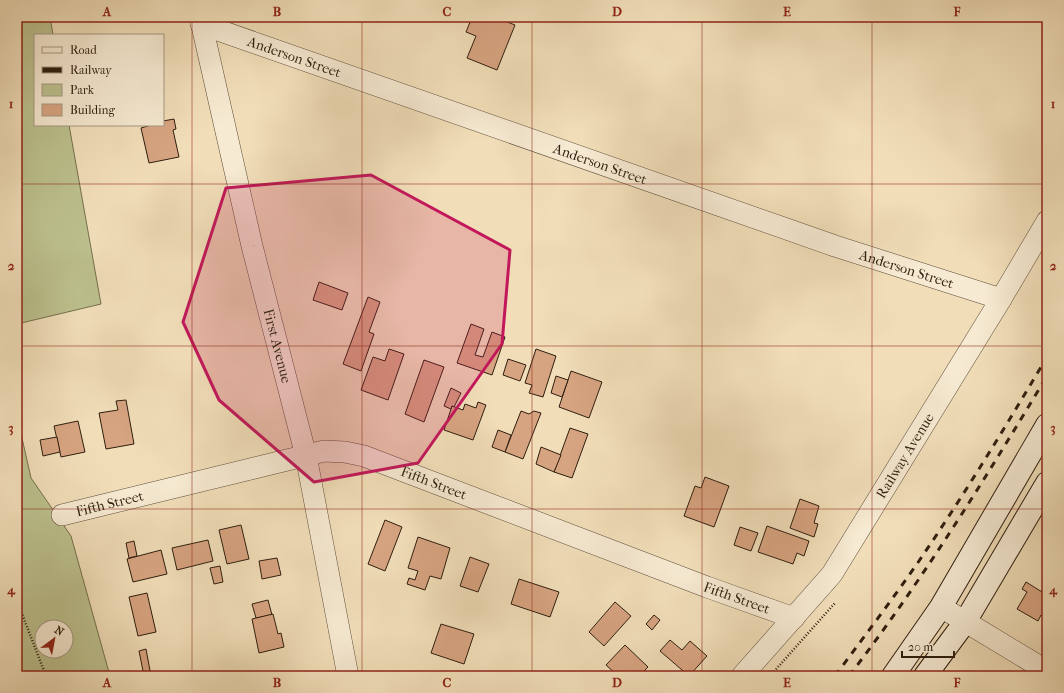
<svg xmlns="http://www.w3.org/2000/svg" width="1064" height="693" font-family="'IM FELL French Canon',serif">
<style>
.green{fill:#bcc18e;stroke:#75704e;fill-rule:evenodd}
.building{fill:#d7a481;stroke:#2e1e0f}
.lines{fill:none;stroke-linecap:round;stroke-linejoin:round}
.minor-casing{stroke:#5f4e3a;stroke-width:22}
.secondary-casing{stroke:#2e1e0f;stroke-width:24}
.path{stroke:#2e1e0f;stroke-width:2.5;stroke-dasharray:1 2;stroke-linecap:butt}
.minor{stroke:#f6ead2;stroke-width:21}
.secondary{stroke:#f6ead2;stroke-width:22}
.rail{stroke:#2e1e0f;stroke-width:3;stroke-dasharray:7 7;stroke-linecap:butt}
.marked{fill:#c2185b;fill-opacity:0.2;stroke:#c2185b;stroke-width:3;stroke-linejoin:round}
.grid{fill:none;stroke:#8f2418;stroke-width:1;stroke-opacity:0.55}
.labels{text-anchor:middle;stroke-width:3;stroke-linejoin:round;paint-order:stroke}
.street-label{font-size:14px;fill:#2e1e0f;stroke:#f6ead2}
.neatline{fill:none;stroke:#8f2418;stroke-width:1.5}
.grid-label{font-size:13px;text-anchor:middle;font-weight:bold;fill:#8f2418}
</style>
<rect width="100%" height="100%" fill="#f1deb9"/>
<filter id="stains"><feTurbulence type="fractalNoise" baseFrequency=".005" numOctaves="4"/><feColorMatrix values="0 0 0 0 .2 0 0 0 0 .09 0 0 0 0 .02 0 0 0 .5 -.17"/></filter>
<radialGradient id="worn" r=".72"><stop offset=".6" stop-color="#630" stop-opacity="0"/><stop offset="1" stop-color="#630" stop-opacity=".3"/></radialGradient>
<g class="green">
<polygon points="17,17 50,17 53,35 35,35 35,125 69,125 101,304 17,324"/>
<path d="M17 416 31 478 71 536 110 676H17ZM42 627H66V651H42Z"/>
</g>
<g class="building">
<polygon points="472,17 495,17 515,25 497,70 467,58 476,36 466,32"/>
<polygon points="174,119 176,129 173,130 179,157 149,163 141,128 151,125 163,125 163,121"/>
<polygon points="319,282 348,293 342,310 313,300"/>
<polygon points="368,297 380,302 369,332 374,334 361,371 343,364"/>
<polygon points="471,324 484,329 475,355 483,357 492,332 505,337 492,375 457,363"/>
<polygon points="389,349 404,354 388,400 361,390 373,357 385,361"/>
<polygon points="536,349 556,356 543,397 529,393 532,385 525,383"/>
<polygon points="508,359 526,365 520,381 503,375"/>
<polygon points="424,360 444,367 424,422 405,414"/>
<polygon points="571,371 602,382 589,418 559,407"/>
<polygon points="556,376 568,380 562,397 551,393"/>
<polygon points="451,388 461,393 454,407 452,406 451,409 444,406"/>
<polygon points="126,400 134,444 106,449 99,413 118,410 116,401"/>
<polygon points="478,402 486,405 473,440 444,430 452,406 463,410 465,404 476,408"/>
<polygon points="521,411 529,414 534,411 541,413 523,459 505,452"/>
<polygon points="78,421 85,452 61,457 54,426"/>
<polygon points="570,428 588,434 572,478 554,472"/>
<polygon points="498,430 511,435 505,452 492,447"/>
<polygon points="57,437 60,452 43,456 40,440"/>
<polygon points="541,447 561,455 554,472 536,464"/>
<polygon points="705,477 729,486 714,527 684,516 695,486 701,488"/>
<polygon points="800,499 819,506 814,523 818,524 814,537 790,528"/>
<polygon points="385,520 402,527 385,571 368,564"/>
<polygon points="241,525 249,559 227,564 219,530"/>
<polygon points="767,526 809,541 804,556 797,553 793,564 758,552"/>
<polygon points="740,527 758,533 751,551 734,545"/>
<polygon points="418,537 450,548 441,579 430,576 425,590 407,584 409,578 415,580 418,571 408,568"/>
<polygon points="208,540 213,561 177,570 172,548"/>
<polygon points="134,541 137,556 129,558 126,543"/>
<polygon points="161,550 167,574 133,582 127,559"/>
<polygon points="1047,556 1047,568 1042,564"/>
<polygon points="470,557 489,564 478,592 460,586"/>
<polygon points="277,558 281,575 262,579 259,561"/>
<polygon points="220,566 223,582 214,584 210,568"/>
<polygon points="519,579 559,592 550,617 511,604"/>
<polygon points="1026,582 1047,595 1047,618 1041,615 1038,621 1017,609 1027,592 1022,589"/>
<polygon points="147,593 156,632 138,636 129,597"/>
<polygon points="268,600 272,615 256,618 252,604"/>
<polygon points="615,602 631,616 604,646 589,632"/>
<polygon points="273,614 278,634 281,633 284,647 259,653 252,619"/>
<polygon points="654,615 660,620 652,630 646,624"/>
<polygon points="441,624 474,634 464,664 431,653"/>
<polygon points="670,640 682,650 690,641 707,656 689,676 660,651"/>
<polygon points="625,645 648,667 639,676 618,676 606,665"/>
<polygon points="146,649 151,676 144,676 139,651"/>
</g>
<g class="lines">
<defs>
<g id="minor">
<path id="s1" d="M200 17 252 246 306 456 348 676"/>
<path id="s2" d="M201 24 835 246 1001 299"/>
<path id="s3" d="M62 515 324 451 345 452 364 456 707 587 794 618"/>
<polyline points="941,607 1047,671"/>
<path id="s4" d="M742 676 832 574 1001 299 1047 221"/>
</g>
<g id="secondary">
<polyline points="893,676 941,607 1047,425"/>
<polyline points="925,676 965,622 1047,483"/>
</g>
</defs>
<use href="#minor" class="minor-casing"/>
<use href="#secondary" class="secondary-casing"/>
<g class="path">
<polyline points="17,601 46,676"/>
<polyline points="770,676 835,603"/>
</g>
<use href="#minor" class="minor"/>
<use href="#secondary" class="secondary"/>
<g class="rail">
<path d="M835 676C863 638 892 600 919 561 964 495 1006 426 1047 357"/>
<path d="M849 676C922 581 985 479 1047 376"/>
</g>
</g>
<path class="marked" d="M371 175 510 250 502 344 418 463 314 482 219 400 183 322 226 188Z"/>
<path class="grid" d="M192 17V676M362 17V676M532 17V676M702 17V676M872 17V676M17 184H1047M17 346H1047M17 509H1047"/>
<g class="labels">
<g class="street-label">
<text dy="5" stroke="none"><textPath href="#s2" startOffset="99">Anderson Street</textPath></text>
<text dy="5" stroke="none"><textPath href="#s2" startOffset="423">Anderson Street</textPath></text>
<text dy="5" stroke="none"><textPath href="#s2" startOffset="747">Anderson Street</textPath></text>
<text dy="5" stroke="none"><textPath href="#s1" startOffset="338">First Avenue</textPath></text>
<text dy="5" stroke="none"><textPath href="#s4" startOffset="275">Railway Avenue</textPath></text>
<text dy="5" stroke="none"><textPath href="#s3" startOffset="385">Fifth Street</textPath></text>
<text dy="5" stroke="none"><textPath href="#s3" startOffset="49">Fifth Street</textPath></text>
<text dy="5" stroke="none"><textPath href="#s3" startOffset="709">Fifth Street</textPath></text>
</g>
</g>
<rect width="1064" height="693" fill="none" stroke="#f1deb9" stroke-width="44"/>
<rect x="34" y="34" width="130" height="92" fill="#f6ead2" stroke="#a69884"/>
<rect x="42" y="47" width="20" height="6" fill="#f6ead2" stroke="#a69884"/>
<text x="70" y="54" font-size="12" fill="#2e1e0f">Road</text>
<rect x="42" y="67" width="20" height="6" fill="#2e1e0f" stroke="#a69884"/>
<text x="70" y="74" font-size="12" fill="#2e1e0f">Railway</text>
<rect x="42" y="84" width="20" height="12" fill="#bcc18e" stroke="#a69884"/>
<text x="70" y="94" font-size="12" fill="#2e1e0f">Park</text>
<rect x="42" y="104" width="20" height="12" fill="#d7a481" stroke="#a69884"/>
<text x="70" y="114" font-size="12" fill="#2e1e0f">Building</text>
<g transform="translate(54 639) rotate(32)"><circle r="19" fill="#f6ead2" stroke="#a69884"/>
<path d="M0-3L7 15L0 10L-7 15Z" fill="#8f2418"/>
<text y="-6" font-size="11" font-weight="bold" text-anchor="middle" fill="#2e1e0f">N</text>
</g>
<path d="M902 651v6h52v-6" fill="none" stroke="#2e1e0f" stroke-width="2"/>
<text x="908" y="651" font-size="12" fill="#2e1e0f" stroke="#f6ead2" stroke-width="3" paint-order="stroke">20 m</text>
<rect x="22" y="22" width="1020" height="649" class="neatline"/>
<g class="grid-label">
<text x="107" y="16">A</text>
<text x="277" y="16">B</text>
<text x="447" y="16">C</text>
<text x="617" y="16">D</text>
<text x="787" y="16">E</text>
<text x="957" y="16">F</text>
<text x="11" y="108">1</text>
<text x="1053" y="108">1</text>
<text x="11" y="270">2</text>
<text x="1053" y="270">2</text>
<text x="11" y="432">3</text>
<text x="1053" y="432">3</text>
<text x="11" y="594">4</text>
<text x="1053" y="594">4</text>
<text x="107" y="687">A</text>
<text x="277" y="687">B</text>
<text x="447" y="687">C</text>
<text x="617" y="687">D</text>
<text x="787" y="687">E</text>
<text x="957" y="687">F</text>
</g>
<rect width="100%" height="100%" filter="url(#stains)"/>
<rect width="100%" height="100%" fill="url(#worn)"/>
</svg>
